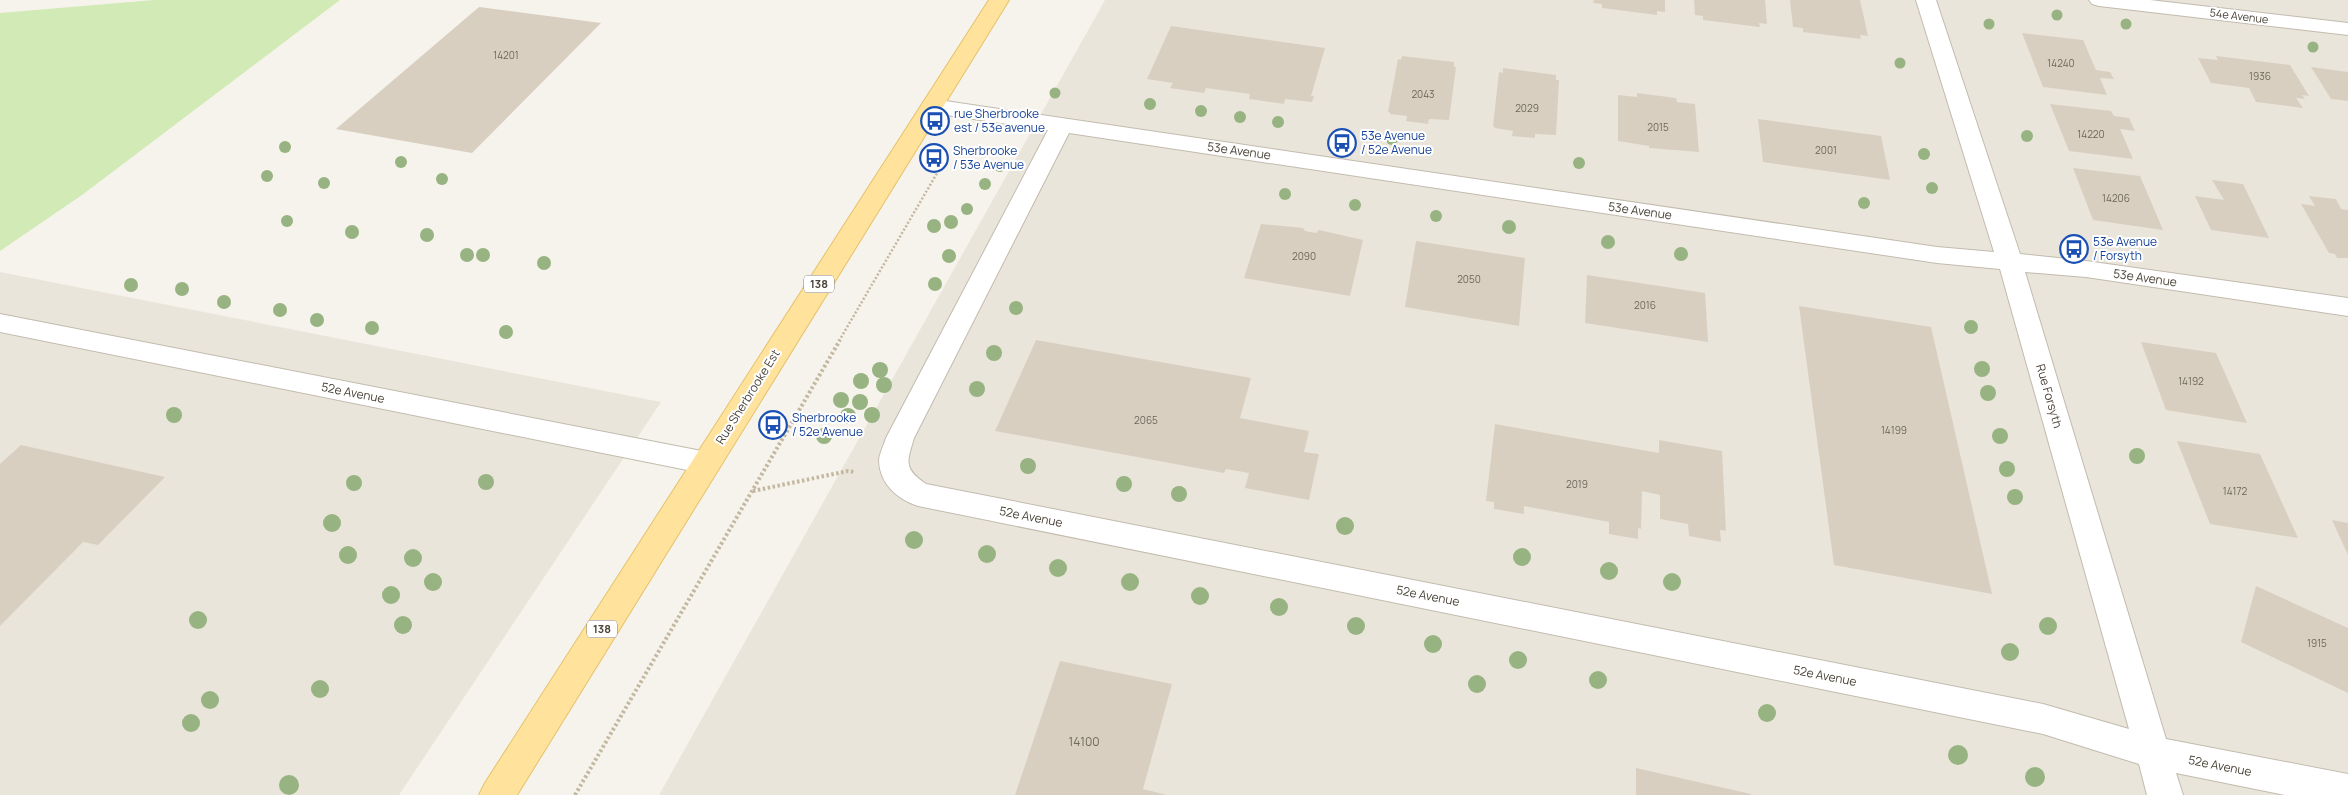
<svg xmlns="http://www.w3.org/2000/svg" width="2348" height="795" font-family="Manrope,sans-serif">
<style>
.residential{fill:#eae5da}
.green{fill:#d2eab5}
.building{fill:#d8cfc1}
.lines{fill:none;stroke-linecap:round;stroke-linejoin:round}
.minor-casing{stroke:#c2bbae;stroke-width:2}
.primary-casing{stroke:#e6c16a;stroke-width:2}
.path-far1{stroke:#c4b79f;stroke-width:2.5;stroke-dasharray:2 2;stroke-linecap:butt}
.path{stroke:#c4b79f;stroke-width:4;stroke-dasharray:2.5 2.5;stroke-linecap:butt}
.minor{fill:#fff;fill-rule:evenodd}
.primary{fill:#ffe39c;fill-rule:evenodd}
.tree{fill:#97b381}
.labels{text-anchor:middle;stroke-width:4;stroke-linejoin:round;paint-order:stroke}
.number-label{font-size:10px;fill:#6e675b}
.far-street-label{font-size:11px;fill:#4b4439;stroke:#fff}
.shield{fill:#fff;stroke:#817c74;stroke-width:1}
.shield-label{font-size:11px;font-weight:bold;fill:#4b4439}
.transit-label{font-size:12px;fill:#164399;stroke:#fff;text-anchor:start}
.street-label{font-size:12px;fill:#4b4439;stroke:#fff}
.near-number-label{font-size:12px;fill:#6e675b}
</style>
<rect width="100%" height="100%" fill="#f6f3ec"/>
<g class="residential">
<polygon points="1105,0 2348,0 2348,795 659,795"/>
<polygon points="0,272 661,402 399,795 0,795"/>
</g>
<polygon class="green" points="154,0 340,0 82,195 0,251 0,13"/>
<g class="building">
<polygon points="1594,0 1665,0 1665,12 1657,11 1657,15 1602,8 1602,4 1593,3"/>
<polygon points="1694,0 1765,0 1767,24 1759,23 1760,27 1703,20 1703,16 1695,15"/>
<polygon points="1790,0 1860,0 1868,36 1860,35 1861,39 1803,32 1803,28 1793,27"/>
<polygon points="479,7 601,23 472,153 336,129"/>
<polygon points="1171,26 1325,48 1311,96 1314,96 1312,102 1285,99 1284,104 1249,99 1250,94 1206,88 1204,93 1170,88 1173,83 1147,79"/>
<polygon points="2022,33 2083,40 2096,70 2110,72 2114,79 2100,78 2107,95 2043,87"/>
<polygon points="1402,56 1454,62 1454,67 1456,67 1449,120 1429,119 1428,124 1406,121 1407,116 1390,114 1390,112 1388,112 1398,59 1401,60"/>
<polygon points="2216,56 2290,65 2309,96 2302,95 2305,99 2296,98 2303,108 2256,102 2249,88 2211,83 2198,58 2218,60"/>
<polygon points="2311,67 2348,72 2348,101 2331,99"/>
<polygon points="1503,68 1556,75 1556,80 1559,80 1556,135 1535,134 1535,138 1512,136 1513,131 1495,128 1493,126 1499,72 1503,73"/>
<polygon points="1637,93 1676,98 1677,102 1695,104 1699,152 1649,148 1649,146 1618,141 1618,95 1637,97"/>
<polygon points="2050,104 2111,111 2114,116 2129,118 2135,131 2120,129 2133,159 2069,151"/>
<polygon points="1758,119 1881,136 1890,180 1763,162"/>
<polygon points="2073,168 2140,176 2163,230 2093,220"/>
<polygon points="2212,180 2243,184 2269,238 2211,230 2195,196 2224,200"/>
<polygon points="2309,196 2336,199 2341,209 2348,210 2348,258 2337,258 2335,254 2329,253 2301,204 2315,206"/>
<polygon points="1261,224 1303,228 1305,231 1316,233 1319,230 1363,240 1350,296 1244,278"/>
<polygon points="1416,241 1525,258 1519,326 1405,307"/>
<polygon points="1587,275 1705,293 1708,342 1585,323"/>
<polygon points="1799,306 1931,327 1992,594 1834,565"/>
<polygon points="1036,340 1251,378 1240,418 1309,431 1304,452 1319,454 1309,500 1245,488 1249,473 1226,469 1224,473 995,431"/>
<polygon points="2141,342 2216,353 2247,423 2166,410"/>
<polygon points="1495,424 1659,453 1659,440 1722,451 1726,531 1720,530 1721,542 1689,536 1688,524 1660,519 1660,495 1642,491 1641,529 1638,528 1638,539 1609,534 1609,522 1524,506 1524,514 1494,509 1494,502 1486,501"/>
<polygon points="2177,441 2260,454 2298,538 2210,524"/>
<polygon points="21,445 165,477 98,545 83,542 0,626 0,464"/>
<polygon points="2332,520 2348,523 2348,555"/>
<polygon points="2256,586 2348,628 2348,693 2241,642"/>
<polygon points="1060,661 1172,684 1143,789 1167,795 1015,795"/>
<polygon points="1636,768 1751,794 1751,795 1636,795"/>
</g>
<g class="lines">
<defs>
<g id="minor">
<path d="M1916 0H1936L2020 254 2086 261 2348 298V316L2086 277 2025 272 2166 739 2348 774V795H2285L2176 773 2183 795H2147L2139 764 2043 734 918 506C897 499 880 484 879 461 879 454 884 445 886 438L1048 130 932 113 924 111 921 106 924 101 932 99 1937 247 1994 252ZM1069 133 1937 263 2000 269 2129 729 2043 704 926 484C903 468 907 462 914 438Z"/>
<polygon points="2089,0 2150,0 2348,23 2348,35 2099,6 2092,4"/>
<polygon points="0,314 707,452 717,455 721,463 717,471 707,474 0,332"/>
</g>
<polygon id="primary" points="989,0 1009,0 517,795 479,795 485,783"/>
</defs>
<use href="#minor" class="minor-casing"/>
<use href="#primary" class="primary-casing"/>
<polyline class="path-far1" points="839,341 943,163"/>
<g class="path">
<polyline points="753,491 848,471 854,472"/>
<polyline points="575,795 840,340"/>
</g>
<use href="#minor" class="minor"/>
<use href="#primary" class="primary"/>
</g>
<g class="tree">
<circle cx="2057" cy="15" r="5.5"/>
<circle cx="1989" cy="24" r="5.5"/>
<circle cx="2126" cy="24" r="5.5"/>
<circle cx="2313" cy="47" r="5.5"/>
<circle cx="1900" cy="63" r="5.5"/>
<circle cx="1055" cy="93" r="5.5"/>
<circle cx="1150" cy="104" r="6"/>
<circle cx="1201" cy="111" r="6"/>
<circle cx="1240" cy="117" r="6"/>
<circle cx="1278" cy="122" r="6"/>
<circle cx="2027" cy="136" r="6"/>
<circle cx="1392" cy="139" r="6"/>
<circle cx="285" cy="147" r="6"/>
<circle cx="1924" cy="154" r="6"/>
<circle cx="401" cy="162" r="6"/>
<circle cx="1579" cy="163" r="6"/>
<circle cx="1000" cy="166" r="6"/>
<circle cx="267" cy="176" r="6"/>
<circle cx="442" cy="179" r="6"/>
<circle cx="324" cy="183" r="6"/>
<circle cx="985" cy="184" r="6"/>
<circle cx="1932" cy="188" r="6"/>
<circle cx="1285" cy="194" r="6"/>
<circle cx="1864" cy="203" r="6"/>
<circle cx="1355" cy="205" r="6"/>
<circle cx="967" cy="209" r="6"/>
<circle cx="1436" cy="216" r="6"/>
<circle cx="287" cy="221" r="6"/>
<circle cx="951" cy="222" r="7"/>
<circle cx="934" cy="226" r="7"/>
<circle cx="1509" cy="227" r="7"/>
<circle cx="352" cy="232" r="7"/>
<circle cx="427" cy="235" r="7"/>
<circle cx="1608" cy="242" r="7"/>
<circle cx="1681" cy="254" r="7"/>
<circle cx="467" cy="255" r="7"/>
<circle cx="483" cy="255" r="7"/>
<circle cx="949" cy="256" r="7"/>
<circle cx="544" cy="263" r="7"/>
<circle cx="935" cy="284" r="7"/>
<circle cx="131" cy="285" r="7"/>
<circle cx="182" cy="289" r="7"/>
<circle cx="224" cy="302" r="7"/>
<circle cx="1016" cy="308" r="7"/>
<circle cx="280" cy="310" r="7"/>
<circle cx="317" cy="320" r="7"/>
<circle cx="1971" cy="327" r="7"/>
<circle cx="372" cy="328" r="7"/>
<circle cx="506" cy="332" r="7"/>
<circle cx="994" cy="353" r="8"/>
<circle cx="1982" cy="369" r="8"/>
<circle cx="880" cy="370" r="8"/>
<circle cx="861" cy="381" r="8"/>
<circle cx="884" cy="385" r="8"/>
<circle cx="977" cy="389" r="8"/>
<circle cx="1988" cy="393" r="8"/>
<circle cx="841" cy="400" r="8"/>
<circle cx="860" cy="402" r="8"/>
<circle cx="174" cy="415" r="8"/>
<circle cx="872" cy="415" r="8"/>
<circle cx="848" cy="416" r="8"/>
<circle cx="824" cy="436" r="8"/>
<circle cx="2000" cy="436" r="8"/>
<circle cx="2137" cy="456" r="8"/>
<circle cx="1028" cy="466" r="8"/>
<circle cx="2007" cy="469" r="8"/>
<circle cx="486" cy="482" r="8"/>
<circle cx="354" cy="483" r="8"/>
<circle cx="1124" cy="484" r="8"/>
<circle cx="1179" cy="494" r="8"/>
<circle cx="2015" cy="497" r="8"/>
<circle cx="332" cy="523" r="9"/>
<circle cx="1345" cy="526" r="9"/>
<circle cx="914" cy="540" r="9"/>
<circle cx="987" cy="554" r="9"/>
<circle cx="348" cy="555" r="9"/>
<circle cx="1522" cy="557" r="9"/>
<circle cx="413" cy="558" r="9"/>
<circle cx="1058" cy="568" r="9"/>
<circle cx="1609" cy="571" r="9"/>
<circle cx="433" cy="582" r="9"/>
<circle cx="1130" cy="582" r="9"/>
<circle cx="1672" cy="582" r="9"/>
<circle cx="391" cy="595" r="9"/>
<circle cx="1200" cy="596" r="9"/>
<circle cx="1279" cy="607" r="9"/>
<circle cx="198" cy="620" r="9"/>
<circle cx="403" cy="625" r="9"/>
<circle cx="1356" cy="626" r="9"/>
<circle cx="2048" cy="626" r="9"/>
<circle cx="1433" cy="644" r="9"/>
<circle cx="2010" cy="652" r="9"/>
<circle cx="1518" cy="660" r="9"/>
<circle cx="1598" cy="680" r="9"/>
<circle cx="1477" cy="684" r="9"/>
<circle cx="320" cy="689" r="9"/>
<circle cx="210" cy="700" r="9"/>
<circle cx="1767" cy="713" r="9"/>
<circle cx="191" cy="723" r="9"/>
<circle cx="1958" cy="755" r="10"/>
<circle cx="2035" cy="777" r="10"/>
<circle cx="289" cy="785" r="10"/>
</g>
<defs>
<symbol id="bus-ring" viewBox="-11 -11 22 22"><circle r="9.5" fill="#fff" stroke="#1a4fb4" stroke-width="1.5"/><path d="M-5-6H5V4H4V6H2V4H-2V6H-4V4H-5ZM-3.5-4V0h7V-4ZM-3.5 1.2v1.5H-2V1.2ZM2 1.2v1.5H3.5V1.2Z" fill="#1a4fb4"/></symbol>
</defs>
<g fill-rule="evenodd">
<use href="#bus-ring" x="919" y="105" width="32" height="32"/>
<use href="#bus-ring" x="1326" y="127" width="32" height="32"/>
<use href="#bus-ring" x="918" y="142" width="32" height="32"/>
<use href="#bus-ring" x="2058" y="233" width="32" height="32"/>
<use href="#bus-ring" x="757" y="409" width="32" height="32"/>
</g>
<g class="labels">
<g class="number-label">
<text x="506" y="59">14201</text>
<text x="2061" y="67">14240</text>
<text x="2260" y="80">1936</text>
<text x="1423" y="98">2043</text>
<text x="1527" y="112">2029</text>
<text x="1658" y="131">2015</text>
<text x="2091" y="138">14220</text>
<text x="1826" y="154">2001</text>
<text x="2116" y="202">14206</text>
<text x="1304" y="260">2090</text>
<text x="1469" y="283">2050</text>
<text x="1645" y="309">2016</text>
<text x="2191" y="385">14192</text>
<text x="1146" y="424">2065</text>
<text x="1894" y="434">14199</text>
<text x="1577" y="488">2019</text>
<text x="2235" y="495">14172</text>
<text x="2317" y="647">1915</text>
</g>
<g class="far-street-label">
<text transform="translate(2239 16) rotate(7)" y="4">54e Avenue</text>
</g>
<g class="shield">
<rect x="804" y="275.5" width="30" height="17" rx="4"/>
<rect x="587" y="620.5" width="30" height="17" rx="4"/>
</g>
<g class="shield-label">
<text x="819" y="288">138</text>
<text x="602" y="633">138</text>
</g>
<g class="transit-label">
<text x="954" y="118">rue Sherbrooke<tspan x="954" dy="14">est / 53e avenue</tspan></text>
<text x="1361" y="140">53e Avenue<tspan x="1361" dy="14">/ 52e Avenue</tspan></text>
<text x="953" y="155">Sherbrooke<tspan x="953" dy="14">/ 53e Avenue</tspan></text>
<text x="2093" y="246">53e Avenue<tspan x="2093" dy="14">/ Forsyth</tspan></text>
<text x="792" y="422">Sherbrooke<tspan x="792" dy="14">/ 52e Avenue</tspan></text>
</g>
<g class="street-label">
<text transform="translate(1239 151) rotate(8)" y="4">53e Avenue</text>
<text transform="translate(1640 211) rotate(8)" y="4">53e Avenue</text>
<text transform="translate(2145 278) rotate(8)" y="4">53e Avenue</text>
<text transform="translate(353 393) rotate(11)" y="4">52e Avenue</text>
<text transform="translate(2049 396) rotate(74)" y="4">Rue Forsyth</text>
<text transform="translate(748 397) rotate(-58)" y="4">Rue Sherbrooke Est</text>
<text transform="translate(1031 517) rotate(11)" y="4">52e Avenue</text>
<text transform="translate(1428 596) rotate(11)" y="4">52e Avenue</text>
<text transform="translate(1825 676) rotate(11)" y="4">52e Avenue</text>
<text transform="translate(2220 766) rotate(11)" y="4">52e Avenue</text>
</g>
<g class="near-number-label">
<text x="1084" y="746">14100</text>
</g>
</g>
</svg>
